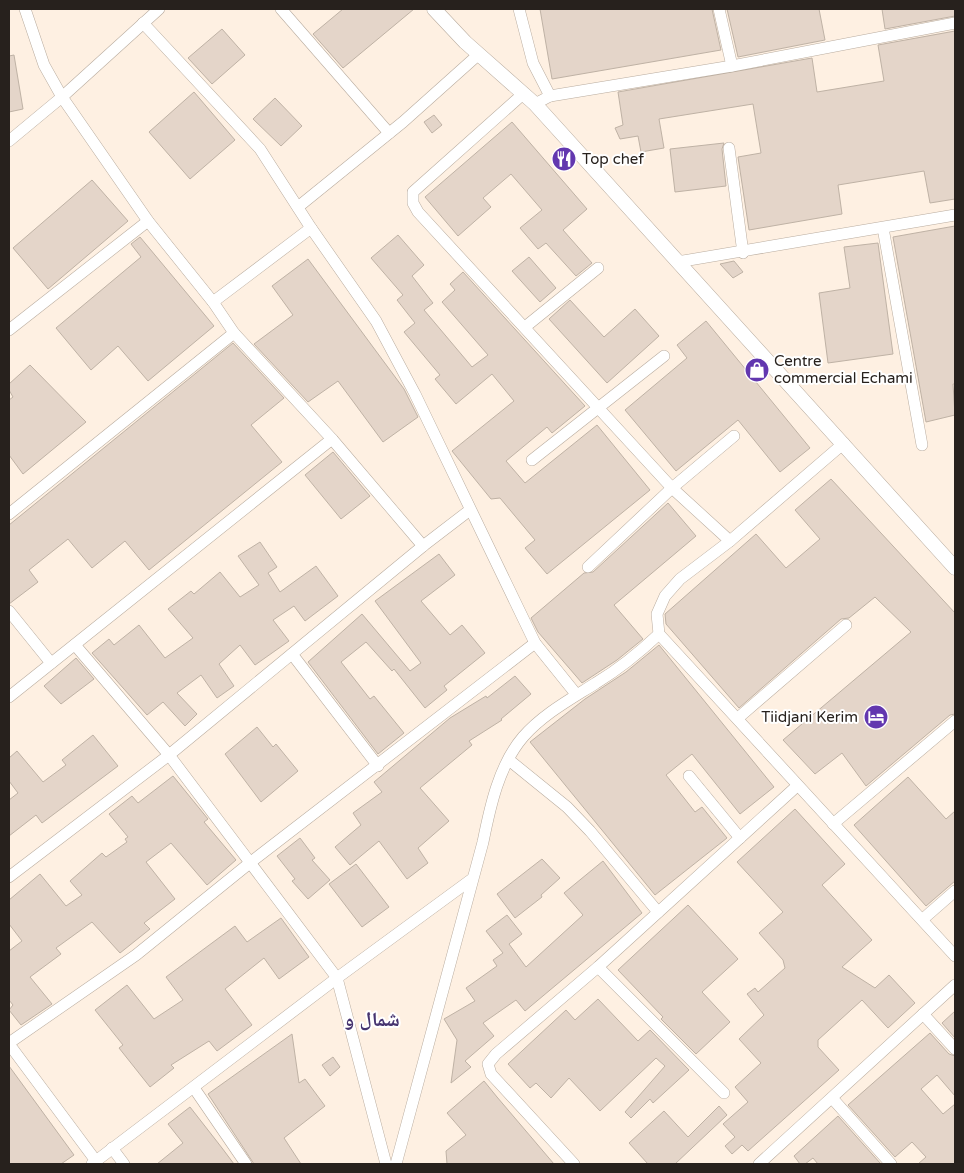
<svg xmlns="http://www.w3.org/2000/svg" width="964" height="1173" font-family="'Varela Round','Noto Naskh Arabic',sans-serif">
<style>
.building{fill:#e4d5c9;stroke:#bfb2a5}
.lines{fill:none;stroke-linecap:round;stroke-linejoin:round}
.minor-casing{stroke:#b9ac9f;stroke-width:12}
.tertiary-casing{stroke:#b9ac9f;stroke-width:15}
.minor{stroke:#fff;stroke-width:11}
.tertiary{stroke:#fff;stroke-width:14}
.labels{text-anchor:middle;stroke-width:4;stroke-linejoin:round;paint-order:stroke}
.poi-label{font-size:15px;fill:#27211d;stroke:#fff;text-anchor:start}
.district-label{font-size:20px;font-weight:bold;fill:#463470;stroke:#fff}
</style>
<rect width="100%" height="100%" fill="#fef0e2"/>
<g class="building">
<polygon points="343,9 414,9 343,68 313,34"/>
<polygon points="540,9 712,9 721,50 552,79"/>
<polygon points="727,9 819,9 825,40 738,57"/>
<polygon points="882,9 955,9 955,16 885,29"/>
<polygon points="222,29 245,55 212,84 188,58"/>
<polygon points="955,31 955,199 930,203 924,171 838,185 842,214 749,230 738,157 761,153 753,104 659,119 664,148 641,152 638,136 620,139 615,128 623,125 618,92 812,58 817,92 884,81 878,45"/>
<polygon points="14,55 23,109 9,112 9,56"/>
<polygon points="194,92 235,140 190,179 149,132"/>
<polygon points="275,98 302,126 281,146 253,119"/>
<polygon points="434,115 442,125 432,133 424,122"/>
<polygon points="512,122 587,209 563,230 592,263 576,276 546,243 538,249 520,228 542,210 511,174 483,198 491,207 458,236 425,197"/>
<polygon points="724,143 722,149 726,186 675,192 670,149"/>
<polygon points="92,180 128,221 48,289 13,248"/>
<polygon points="955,226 955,384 953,384 955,415 926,422 893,237"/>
<polygon points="398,235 424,265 412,276 433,303 424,310 472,367 488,355 442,302 455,290 450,284 463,272 585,406 552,433 547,427 506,461 525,483 597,425 650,490 547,574 525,548 535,540 500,498 491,499 452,451 514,401 492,374 456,404 435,379 440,375 404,332 415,323 397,300 403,295 371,258"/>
<polygon points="140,237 214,326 148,381 118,346 91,370 56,328 141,257 131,244"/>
<polygon points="878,243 893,354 828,363 819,293 850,288 844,247"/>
<polygon points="529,257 556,288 540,302 512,271"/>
<polygon points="308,259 404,389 418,417 383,442 338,381 308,402 254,344 293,315 272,286"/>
<polygon points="734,261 743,272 733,278 720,264"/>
<polygon points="570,300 604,337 635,309 659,336 607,383 549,319"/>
<polygon points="706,321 810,448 780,472 738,420 676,471 625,410 687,358 677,345"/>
<polygon points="233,343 284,398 251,425 282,462 149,570 125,541 92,568 68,539 29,570 38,582 9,604 9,525"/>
<polygon points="30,365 86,422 23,474 9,455 9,400 13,397 9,390 9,384"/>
<polygon points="333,452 370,496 341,519 305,475"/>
<polygon points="831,479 955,613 955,714 950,715 866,786 842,753 815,774 783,740 911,632 875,597 849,618 841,619 739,708 666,624 665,614 756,534 786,568 820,539 795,510"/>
<polygon points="668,503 696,536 614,605 643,639 617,660 582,683 538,632 531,618 584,573 593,572"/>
<polygon points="260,542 277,567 268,573 280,592 316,566 338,596 305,621 294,606 273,620 289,641 255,665 240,645 219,664 234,686 217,698 201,675 177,693 197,714 185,726 163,702 147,715 92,653 109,639 114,645 139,625 165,658 193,638 168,609 191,591 194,594 220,572 240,597 259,585 238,556"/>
<polygon points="439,554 455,575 421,601 450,635 462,625 485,653 444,686 447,690 425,708 394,669 392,671 366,642 341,662 370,699 374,696 404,733 378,754 308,662 362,614 410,671 421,663 375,601"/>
<polygon points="659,645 774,787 740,814 692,754 666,775 695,812 702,807 727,838 655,895 530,742 585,699 626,672"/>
<polygon points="76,658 94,679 61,704 44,686"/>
<polygon points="515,676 531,694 501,719 502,720 469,741 472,745 420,788 449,821 418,848 428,863 407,879 379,841 350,865 335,847 361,825 353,813 382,792 374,782 450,718 486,696 487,698"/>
<polygon points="257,727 273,747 276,744 298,771 261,802 225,754"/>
<polygon points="93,735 118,766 42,823 36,815 9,836 9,800 18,793 9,781 9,758 17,751 43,782 66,765 62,760"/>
<polygon points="173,776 208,819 204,822 236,860 207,885 171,843 146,862 175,899 144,923 150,929 120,953 92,922 56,948 61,954 30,977 52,1004 21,1025 9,1010 13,1005 9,1000 9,951 22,941 9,924 9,900 40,874 66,906 82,895 70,881 102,853 106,857 127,842 125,839 128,837 109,814 132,796 138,803"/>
<polygon points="908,777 946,819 955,811 955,881 926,906 854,825"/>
<polygon points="795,809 845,864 822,885 872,940 842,967 875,988 889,975 915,1003 888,1028 862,1000 818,1040 818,1047 839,1070 748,1151 742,1145 732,1154 725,1146 735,1137 723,1124 748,1102 735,1087 761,1063 739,1039 764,1015 747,994 755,988 758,992 785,968 783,960 759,933 783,912 737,862"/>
<polygon points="300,838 315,858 312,860 330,880 308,899 292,881 295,879 277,856"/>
<polygon points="542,859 560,878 541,895 542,897 515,918 497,894"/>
<polygon points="603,861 642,913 525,1011 516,1000 483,1023 494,1036 465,1061 471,1067 451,1083 457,1040 444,1019 475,1001 466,988 497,966 493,960 503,953 486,931 507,915 522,934 509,944 526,967 583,915 564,893"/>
<polygon points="356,864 389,907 362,927 329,884"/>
<polygon points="688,905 738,959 702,992 730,1022 696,1054 661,1019 663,1017 618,970"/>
<polygon points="281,918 309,957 279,979 264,958 225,989 252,1025 217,1051 209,1041 171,1065 174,1068 150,1087 119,1048 123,1045 95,1010 127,985 154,1019 183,1000 166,977 235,926 247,942"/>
<polygon points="598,999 638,1041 650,1030 689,1070 653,1103 650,1099 631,1118 625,1112 665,1066 656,1058 600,1111 569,1078 551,1098 536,1083 530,1088 508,1064 566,1010 575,1020"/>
<polygon points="955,1011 955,1038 942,1023"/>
<polygon points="930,1033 949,1054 955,1056 955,1096 937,1075 921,1089 943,1114 955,1104 955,1164 918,1164 926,1157 912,1142 895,1157 848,1105"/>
<polygon points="292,1034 299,1083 305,1079 325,1106 284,1138 301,1164 254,1164 208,1094"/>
<polygon points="333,1057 340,1067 330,1076 322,1065"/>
<polygon points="9,1066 74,1155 61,1164 9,1164"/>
<polygon points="484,1081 497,1097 554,1164 447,1164 446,1151 466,1135 447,1113"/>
<polygon points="719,1106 727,1115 675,1164 648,1164 629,1143 664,1111 688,1137"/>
<polygon points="190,1107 222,1148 234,1164 157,1164 183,1143 168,1124"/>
<polygon points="838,1116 881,1164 818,1164 813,1158 805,1164 800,1164 794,1156"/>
</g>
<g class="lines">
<defs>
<g id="minor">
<polyline points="25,9 44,65 62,97 148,221 213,302 234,333 332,439 423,546"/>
<polyline points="281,9 389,133"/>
<polyline points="519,9 533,63 550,96"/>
<polyline points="719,9 732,66"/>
<polyline points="143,23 260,149 311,228 376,321 415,394 535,643 576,694"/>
<polyline points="523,94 413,192 413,203 418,212 672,488 730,541"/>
<polyline points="535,104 550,96 732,66 955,23"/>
<polyline points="9,141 62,97 159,9"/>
<polyline points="729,148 743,253"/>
<polyline points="298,207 403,122 479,54"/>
<polyline points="883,228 922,445"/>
<polyline points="677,262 955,215"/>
<polyline points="213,302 311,228"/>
<polyline points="525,327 598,268"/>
<polyline points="9,330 148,221"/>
<polyline points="844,443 730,541 680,579 665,596 657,614 659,634 955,956"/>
<polyline points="532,460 664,356"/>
<polyline points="9,514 234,333"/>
<polyline points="588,567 672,488 734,436"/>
<polyline points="9,611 51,663"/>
<polyline points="75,645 169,755 337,978 386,1164"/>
<polyline points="292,654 378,766"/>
<polyline points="9,697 332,439"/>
<polyline points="738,718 846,625"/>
<polyline points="509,760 567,807 590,831 658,912"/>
<polyline points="689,776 740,838"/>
<polyline points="833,824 955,721"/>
<polyline points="9,877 169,755 423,546 470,510"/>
<polyline points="923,919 955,891"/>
<polyline points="598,967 724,1093"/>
<polyline points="923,1014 955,1049"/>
<polyline points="9,1043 136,955 251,862 535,643"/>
<polyline points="9,1044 96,1161"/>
<polyline points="194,1088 246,1164"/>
<polyline points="832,1098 891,1164"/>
<polyline points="112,1148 124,1164"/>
<polyline points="92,1164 337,978 472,879"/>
<path d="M396 1164 483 842C490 807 499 765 523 737 543 714 571 699 596 683 619 669 640 652 659 634"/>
<polyline points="574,1164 491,1074 488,1064 496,1054 598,967 797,786"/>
<polyline points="759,1164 955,985"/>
</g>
<polyline id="tertiary" points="434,9 465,42 535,104 955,568"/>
</defs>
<use href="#minor" class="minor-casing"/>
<use href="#tertiary" class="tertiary-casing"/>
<use href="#minor" class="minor"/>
<use href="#tertiary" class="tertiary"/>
</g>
<defs>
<symbol id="restaurant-disc" viewBox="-11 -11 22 22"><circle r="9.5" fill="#6237af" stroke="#fff"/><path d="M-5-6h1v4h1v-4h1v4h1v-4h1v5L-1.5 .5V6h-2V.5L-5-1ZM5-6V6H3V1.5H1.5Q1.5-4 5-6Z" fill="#fff"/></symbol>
<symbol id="shop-disc" viewBox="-11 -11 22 22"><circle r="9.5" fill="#6237af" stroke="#fff"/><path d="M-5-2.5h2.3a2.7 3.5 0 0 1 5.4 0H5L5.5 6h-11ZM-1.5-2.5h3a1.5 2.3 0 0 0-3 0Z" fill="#fff"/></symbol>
<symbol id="hotel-disc" viewBox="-11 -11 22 22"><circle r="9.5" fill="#6237af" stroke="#fff"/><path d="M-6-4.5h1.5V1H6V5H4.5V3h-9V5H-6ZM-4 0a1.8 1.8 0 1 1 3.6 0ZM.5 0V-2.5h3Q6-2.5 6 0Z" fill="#fff"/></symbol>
</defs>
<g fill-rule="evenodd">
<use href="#restaurant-disc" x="550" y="145" width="28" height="28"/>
<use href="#shop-disc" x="743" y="356" width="28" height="28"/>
<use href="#hotel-disc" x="862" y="703" width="28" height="28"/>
</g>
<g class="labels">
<g class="poi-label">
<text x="582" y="164">Top chef</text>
<text x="774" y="366">Centre<tspan x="774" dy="17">commercial Echami</tspan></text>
<text x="858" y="722" text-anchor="end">Tiidjani Kerim</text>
</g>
<g class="district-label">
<text x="372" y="1026">شمال و</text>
</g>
</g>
<rect width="964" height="1173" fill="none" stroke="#27211d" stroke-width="20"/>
</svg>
